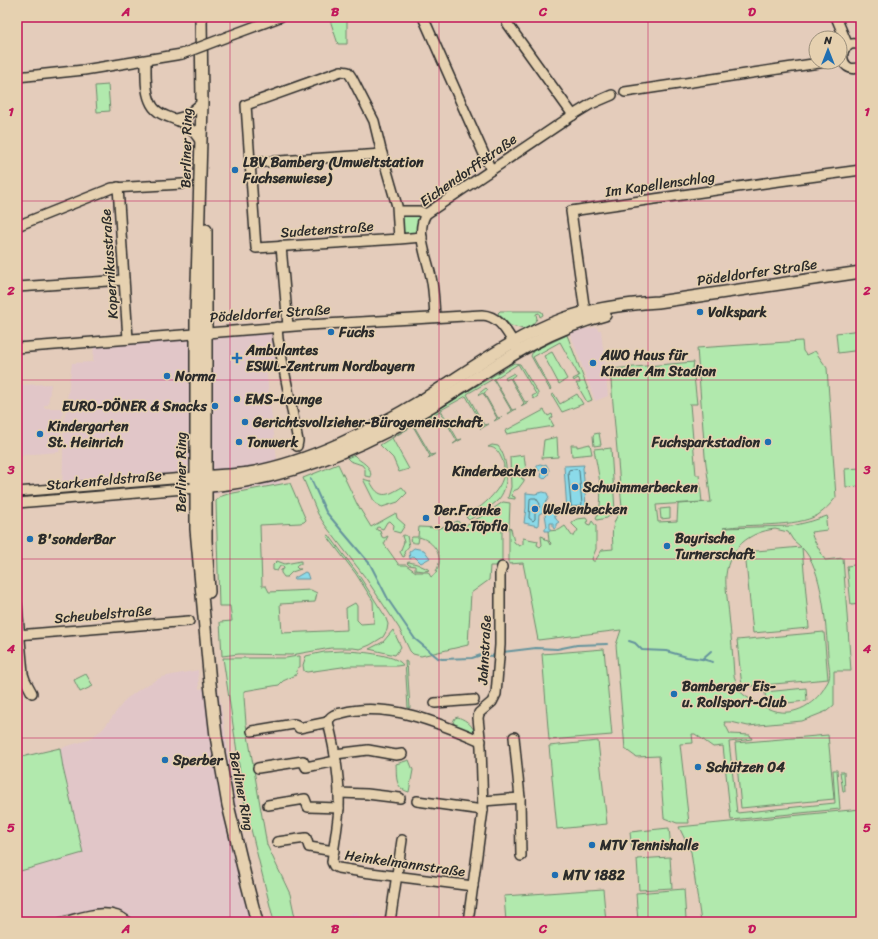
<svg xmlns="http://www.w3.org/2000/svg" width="878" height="939" font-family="Sriracha,sans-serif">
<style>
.built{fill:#e1c6c8}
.green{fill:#b1e9ad;stroke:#6e8a6c;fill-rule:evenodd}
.water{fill:#8bdae9;stroke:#65949d}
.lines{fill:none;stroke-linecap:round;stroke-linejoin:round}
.shore{stroke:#517177;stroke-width:1}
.stream{stroke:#65949d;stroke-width:2}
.minor-casing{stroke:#2b2b2b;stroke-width:12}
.major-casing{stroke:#2b2b2b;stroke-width:14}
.minor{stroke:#e6d1b0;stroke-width:9}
.major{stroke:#e6d1b0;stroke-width:11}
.minor-bridge-casing{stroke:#2b2b2b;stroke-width:12;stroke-linecap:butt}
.minor-bridge{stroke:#e6d1b0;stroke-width:9}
.grid{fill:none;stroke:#c2185b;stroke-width:1;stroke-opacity:0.55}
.poi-dot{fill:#1f6fb2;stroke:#e6d1b0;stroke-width:1.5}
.labels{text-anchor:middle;stroke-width:3;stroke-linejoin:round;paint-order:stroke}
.street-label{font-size:14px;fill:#2b2b2b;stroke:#e6d1b0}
.poi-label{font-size:14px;font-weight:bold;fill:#2b2b2b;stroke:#e6d1b0;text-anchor:start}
.neatline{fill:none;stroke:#c2185b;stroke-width:1.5}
.grid-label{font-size:13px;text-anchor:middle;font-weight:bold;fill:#c2185b}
</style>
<rect width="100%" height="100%" fill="#e4ccbb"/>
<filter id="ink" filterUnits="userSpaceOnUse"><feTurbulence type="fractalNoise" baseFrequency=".025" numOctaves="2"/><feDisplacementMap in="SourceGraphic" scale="8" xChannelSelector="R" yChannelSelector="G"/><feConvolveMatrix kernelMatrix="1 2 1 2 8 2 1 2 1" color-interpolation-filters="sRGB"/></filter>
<g filter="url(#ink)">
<g class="built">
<polygon points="597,327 598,330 601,330 608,396 595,401 570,333 579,330"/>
<polygon points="276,329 282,367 266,369 280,484 214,494 62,492 64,422 72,363 93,362 94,343"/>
<polygon points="51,384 48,405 44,405 44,408 63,408 59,452 21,455 17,416 17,385"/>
<polygon points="198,670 199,689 218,687 239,820 262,922 17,922 17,872 83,853 63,768 60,748 88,740 103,729 126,699 143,687 162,677"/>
<polygon points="358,912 356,922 316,922 334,918"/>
</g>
<g class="green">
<polygon points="329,17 347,17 347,44 338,44"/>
<polygon points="108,85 110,111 97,112 95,86"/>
<polygon points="401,215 420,215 417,233 406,234 401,231"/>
<polygon points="500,311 540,311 542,312 543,315 540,317 539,313 536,314 537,319 532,325 524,329 511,326 499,315 498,313"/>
<polygon points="861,330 861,350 838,353 836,333"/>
<polygon points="567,335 592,400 587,402 576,383 580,383 579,379 578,378 574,381 573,379 579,376 560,342 533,357 551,389 550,390 531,356 533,351"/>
<path d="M802 341 803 351 806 355 815 351 827 368 836 497C831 504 825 510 818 515 796 528 749 523 723 528L792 526 812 521 827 516 828 519 826 521 827 530 811 532 813 538 825 560 843 558 851 671H834V705L827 711 802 721 748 726 731 722H724L730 734 750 735 752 739 729 742 737 813 835 803 833 770H837L840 809 731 820 723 746 713 747 695 734H692L693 743 680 744 689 823H677L664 818 659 756 636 757 625 749 616 645 621 630 538 640 523 563 509 564V528L502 527V562L500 563 498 566H490L489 580 471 593 468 645 421 656 413 654 410 651 399 628 365 577 325 525 318 514 303 478 338 464 357 504 371 527 396 513 397 518 405 525 400 533 393 531 394 525 390 521 387 522 383 529 378 527 376 528 377 530 380 531 382 537 384 538 388 536 384 544 399 565H406L416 572H428L431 577 437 572 436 571C445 557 434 541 419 537L418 543C415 543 412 543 410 540L412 537H418L419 527 440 528 458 521 462 527 484 515 503 502 510 503 509 527 511 529 514 542 519 546 523 544V538L538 541 537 545 540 547 542 545 541 536 544 537 545 540 548 541 550 545 551 543 549 541 548 531 559 530 565 526 572 536H574L578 530 572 524V522L577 519 586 518 588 521 586 522 587 524 590 525 592 521 596 526V549L592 559 593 561H595L602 550 613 549C612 529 611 525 622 508L610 369 694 362 693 367 697 404H690L696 475H699L702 502 656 505 658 522 677 521 678 504 711 502 705 456 697 348ZM775 529 788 532 793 540 801 547 745 552 753 633 809 628 802 548C823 567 826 627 828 655 828 662 831 673 829 679 828 683 824 687 823 690 810 709 786 719 765 707 757 702 742 697 738 688 736 684 736 680 734 676 733 656 731 635 729 615 728 603 725 587 726 575 729 548 749 532 775 529Z"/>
<polygon points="552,352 567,379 559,384 544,356"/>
<polygon points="514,363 520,364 538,393 538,396 534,399 532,396 536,394 518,364 494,379 512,410 516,409 508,414 511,410 493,379 467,394 484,425 489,424 480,429 483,426 466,396 441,410 458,440 462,439 453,444 457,441 440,411 414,426 431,455 435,454 427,459 430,456 413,426 392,438 409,469 399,472 393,458 380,445"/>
<polygon points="514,373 515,375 511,378 525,402 530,401 521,406 524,403 510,378 506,380 505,378"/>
<polygon points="486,388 488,390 484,393 498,418 502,417 494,421 497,418 483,393 479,395 478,394"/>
<polygon points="554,394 560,404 577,394 583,404 562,412 552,395"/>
<polygon points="544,410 548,416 552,414 553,417 550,419 554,426 506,434 505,431"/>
<polygon points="599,433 601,445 594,446 593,436 594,434"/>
<polygon points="557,437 558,457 542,458 544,440"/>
<polygon points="590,444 592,454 572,456 571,445 577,445 577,447"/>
<path d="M492 445 498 446C509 459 510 489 497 501 489 509 478 514 469 520L466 517C486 504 515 481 500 455 497 450 494 447 488 447Z"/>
<path d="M603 448V449L611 448 615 511 607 518 597 520 596 518C606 500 597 468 594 449Z"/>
<path d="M354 455C361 463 371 464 371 477L365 476V469L362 465 350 461 347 458Z"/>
<polygon points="524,455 526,471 521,472 522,479 524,479 524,481 518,489 513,491 512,496 515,497 515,499 508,498 511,487 510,457"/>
<polygon points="861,468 861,486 846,487 845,469"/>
<path d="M363 479 370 481C379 500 387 496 402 487L407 493 398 502 382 507 375 503Z"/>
<polygon points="287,483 290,483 306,520 304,522 300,523 260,525 262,586 266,586 269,592 311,590 317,593 315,602 280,604 282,633 347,630 346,608 355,603 357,606 357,620 361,624 374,623 373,601 356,574 327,536 329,535 358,574 385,616 388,624 387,630 383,637 370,645 360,649 353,648 331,648 291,655 239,654 222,656 220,622 232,621 230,606 219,606 216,501 219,497 228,494"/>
<polygon points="670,508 670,518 661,519 660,509"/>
<polygon points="404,535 407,536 409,546 404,552 405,556 403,557 400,552 404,542 402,536"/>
<polygon points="277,561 285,564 301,561 301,564 298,564 296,567 298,569 301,569 292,572 287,577 284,577 281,573 281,570 284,569 283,566 280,566 277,571 273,570 273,565"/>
<polygon points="409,562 417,564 430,570 424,571 415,570 415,566 409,565 407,563"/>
<polygon points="861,564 861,604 851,605 847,566"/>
<polygon points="393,630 401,647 395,655 369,649 383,642"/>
<polygon points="824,632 828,679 742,687 737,640"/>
<polygon points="604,649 612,735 549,740 542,654"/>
<path d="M342 651C355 651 396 654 403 665L397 666H349L307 672 304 671 303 665 306 656 324 652Z"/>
<polygon points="298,656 300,656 300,667 298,667 296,675 283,681 279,685 244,691 244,697 246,724 267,845 290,894 296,922 274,922 245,805 223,658 286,658"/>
<polygon points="405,661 407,662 410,708 408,708"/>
<polygon points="86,674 93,686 80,692 74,680"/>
<polygon points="806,688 807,701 766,705 765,692"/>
<path d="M458 717C468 721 472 725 476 735L456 727 453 722 455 718Z"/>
<polygon points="828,735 834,799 741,808 735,743"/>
<polygon points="598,741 607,824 557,829 549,746"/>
<polygon points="60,748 63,768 83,853 17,872 17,758"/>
<path d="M409 760 413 770 409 792C394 788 397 776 396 764Z"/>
<polygon points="840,772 844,772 845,791 843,791"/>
<polygon points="861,809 861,922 701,922 691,852 679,827"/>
<polygon points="669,828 671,848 632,851 630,832"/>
<polygon points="670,857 672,888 639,890 637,859"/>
<polygon points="603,889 606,922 506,922 504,896"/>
<polygon points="684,889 686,920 638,922 636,893"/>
</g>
<g class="water">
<polygon points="540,464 544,465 546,464 549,470 548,475 544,479 541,477 542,472 537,469 537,465"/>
<polygon points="584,465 583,468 586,506 588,506 588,509 567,511 564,466"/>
<path d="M543 492 547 493 549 498 543 506V510L546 511 548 507 554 506C554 512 554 519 559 522L556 524V528L554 529 553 527V523H550V531H545V528L547 527 545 514 543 512 539 514 538 526 524 523 526 508V493L535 494Z"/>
<polygon points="414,548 424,550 430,558 421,563 414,556 410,559 409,552"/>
<polygon points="305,572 307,573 309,579 293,579"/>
</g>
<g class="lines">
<g class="shore">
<polygon points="577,469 579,471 582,504 580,506 572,507 571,505 568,472 569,470"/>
<polygon points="532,498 536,498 540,504 539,508 535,513 535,519 533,521 529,518 530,499"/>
</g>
<g class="stream">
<polyline points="311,479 326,512 370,564 389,601 415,639 438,658 442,659 472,658 481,655 492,656 496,654"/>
<polyline points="629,641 635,643 642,650 666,651 687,657 702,659 713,662"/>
<polyline points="503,652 536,648 557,649 577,645 607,644"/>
<polyline points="702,659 711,651"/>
</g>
<defs>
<g id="minor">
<polyline points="423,17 491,170"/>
<polyline points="836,17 848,46"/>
<polyline points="507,23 573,115"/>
<polyline points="229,36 280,17"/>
<path d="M861 45C836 36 837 77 861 67"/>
<path d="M146 61C146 74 145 89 150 101 156 117 172 116 184 124 192 128 196 135 201 142"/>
<polyline points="17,77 84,70 182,54"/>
<polyline points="625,92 826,62"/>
<polyline points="175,119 186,116 202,103"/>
<polyline points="250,163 382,154"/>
<polyline points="118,187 128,339"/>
<polyline points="398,211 419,211 426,214"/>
<polyline points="17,226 112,188 182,184"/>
<polyline points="399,239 397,206 382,154 374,121 352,78 348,72 341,71 246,105 256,248 399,239 422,237"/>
<polyline points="281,246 288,326"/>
<polyline points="17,287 124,280"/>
<path d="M435 317C434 304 434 290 431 277 427 257 415 232 426 214L573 115 591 104 612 95"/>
<polyline points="587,319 584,305 571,211 772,182 861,170"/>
<polyline points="277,327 278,339 298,441 297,446"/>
<path d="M17 348 308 325 482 315C501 316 508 335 517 348"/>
<polyline points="17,492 196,477"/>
<polyline points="17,503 196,488"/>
<polyline points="17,605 23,674 25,680 32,693"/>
<polyline points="17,635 189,621"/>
<polyline points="435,703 474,700"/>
<path d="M328 722C335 750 340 778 339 807 338 825 334 844 332 862L334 866 338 868 363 872 473 886"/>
<path d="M328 722C330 715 336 714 342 713 388 701 439 723 481 741"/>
<polyline points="252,731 294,724 297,725 299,728 328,722"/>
<polyline points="514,737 520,798 521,856"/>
<polyline points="335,754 368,750 396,755 402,754"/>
<polyline points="258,768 303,761 306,767 336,761"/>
<polyline points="339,793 367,794 400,798"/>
<polyline points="417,801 483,810"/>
<polyline points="483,801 520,798"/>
<polyline points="268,805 305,799 308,807 339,808"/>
<polyline points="277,842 306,838 309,847 334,851"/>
<path d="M63 922C84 917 109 906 128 922"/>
<polyline points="390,922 402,840"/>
<polyline points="468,922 483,810 481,747 478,718 479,713 492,702 496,694 500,645 500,574 502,567"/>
</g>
<g id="major">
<polyline points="201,17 202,103 196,319 196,529 210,683 216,736 228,805 247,884 257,922"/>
<polyline points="206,230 206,540 209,592"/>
<path d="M200 477C216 476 233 475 249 473 311 462 371 431 424 399 469 371 513 337 563 319 593 308 627 304 658 302L861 272"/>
<path d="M200 487C285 481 363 448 435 404 491 369 539 332 605 315"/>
</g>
</defs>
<use href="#minor" class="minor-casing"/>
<use href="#major" class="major-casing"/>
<use href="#minor" class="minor"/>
<use href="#major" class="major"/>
<defs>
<polyline id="minor-bridge" points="182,54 229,36"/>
</defs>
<use href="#minor-bridge" class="minor-bridge-casing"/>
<use href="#minor-bridge" class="minor-bridge"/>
</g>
</g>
<path class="grid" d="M230 17V922M439 17V922M648 17V922M17 201H861M17 380H861M17 559H861M17 738H861"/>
<g class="poi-dot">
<circle cx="235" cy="170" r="4"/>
<circle cx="700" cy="312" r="4"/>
<circle cx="331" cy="332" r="4"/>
<path d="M235 352h4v4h4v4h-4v4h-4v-4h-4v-4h4z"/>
<circle cx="593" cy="363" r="4"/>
<circle cx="167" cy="376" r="4"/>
<circle cx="237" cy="399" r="4"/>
<circle cx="215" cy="406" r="4"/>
<circle cx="245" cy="422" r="4"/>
<circle cx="40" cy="434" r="4"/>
<circle cx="239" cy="442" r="4"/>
<circle cx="768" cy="442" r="4"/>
<circle cx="544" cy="471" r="4"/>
<circle cx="575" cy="487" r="4"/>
<circle cx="535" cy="509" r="4"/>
<circle cx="426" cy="518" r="4"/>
<circle cx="30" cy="539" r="4"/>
<circle cx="667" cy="546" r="4"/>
<circle cx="674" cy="694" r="4"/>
<circle cx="165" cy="760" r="4"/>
<circle cx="698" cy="767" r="4"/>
<circle cx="592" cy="845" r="4"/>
<circle cx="555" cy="875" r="4"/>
</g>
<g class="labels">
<g class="street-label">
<text transform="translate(186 148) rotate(-89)" y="5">Berliner Ring</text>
<text transform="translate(468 170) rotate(-35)" y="5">Eichendorffstraße</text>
<text transform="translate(660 184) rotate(-8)" y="5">Im Kapellenschlag</text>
<text transform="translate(327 229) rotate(-4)" y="5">Sudetenstraße</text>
<text transform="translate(109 264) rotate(-94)" y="5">Kopernikusstraße</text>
<text transform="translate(757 272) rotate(-8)" y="5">Pödeldorfer Straße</text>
<text transform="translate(270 313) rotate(-4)" y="5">Pödeldorfer Straße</text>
<text transform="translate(181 472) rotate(-90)" y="5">Berliner Ring</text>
<text transform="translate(104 480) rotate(-5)" y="5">Starkenfeldstraße</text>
<text transform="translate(103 614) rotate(-5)" y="5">Scheubelstraße</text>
<text transform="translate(484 650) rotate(-87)" y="5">Jahnstraße</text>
<text transform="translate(242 791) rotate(79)" y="5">Berliner Ring</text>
<text transform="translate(405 863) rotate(8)" y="5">Heinkelmannstraße</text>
</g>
<g class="poi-label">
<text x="243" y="167">LBV Bamberg (Umweltstation<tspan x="243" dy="16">Fuchsenwiese)</tspan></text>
<text x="708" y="317">Volkspark</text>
<text x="339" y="337">Fuchs</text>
<text x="246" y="355">Ambulantes<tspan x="246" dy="16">ESWL-Zentrum Nordbayern</tspan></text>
<text x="601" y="360">AWO Haus für<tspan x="601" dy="16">Kinder Am Stadion</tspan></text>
<text x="175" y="381">Norma</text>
<text x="245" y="404">EMS-Lounge</text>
<text x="207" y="411" text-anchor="end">EURO-DÖNER &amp; Snacks</text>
<text x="253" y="427">Gerichtsvollzieher-Bürogemeinschaft</text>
<text x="48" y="431">Kindergarten<tspan x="48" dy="16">St. Heinrich</tspan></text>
<text x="247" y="447">Tonwerk</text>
<text x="760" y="447" text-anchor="end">Fuchsparkstadion</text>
<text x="536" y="476" text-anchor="end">Kinderbecken</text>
<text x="583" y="492">Schwimmerbecken</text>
<text x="543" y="514">Wellenbecken</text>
<text x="434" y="515">Der.Franke<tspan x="434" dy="16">- Das.Töpfla</tspan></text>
<text x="675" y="543">Bayrische<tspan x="675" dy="16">Turnerschaft</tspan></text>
<text x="38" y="544">B'sonderBar</text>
<text x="682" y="691">Bamberger Eis-<tspan x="682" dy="16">u. Rollsport-Club</tspan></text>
<text x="173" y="765">Sperber</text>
<text x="706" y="772">Schützen 04</text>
<text x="600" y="850">MTV Tennishalle</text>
<text x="563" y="880">MTV 1882</text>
</g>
</g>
<rect width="878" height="939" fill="none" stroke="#e6d1b0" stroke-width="44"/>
<g transform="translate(828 50)"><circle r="19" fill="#e6d1b0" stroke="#9b8f7b"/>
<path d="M0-3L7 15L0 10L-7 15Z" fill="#1f6fb2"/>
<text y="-6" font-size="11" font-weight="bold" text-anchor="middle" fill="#2b2b2b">N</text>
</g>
<rect x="22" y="22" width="834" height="895" class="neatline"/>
<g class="grid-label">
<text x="126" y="16">A</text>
<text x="335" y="16">B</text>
<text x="543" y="16">C</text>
<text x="752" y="16">D</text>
<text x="11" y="116">1</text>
<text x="867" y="116">1</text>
<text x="11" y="295">2</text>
<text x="867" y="295">2</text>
<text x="11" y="474">3</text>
<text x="867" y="474">3</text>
<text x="11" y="653">4</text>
<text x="867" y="653">4</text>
<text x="11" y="832">5</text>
<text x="867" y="832">5</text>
<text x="126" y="933">A</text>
<text x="335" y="933">B</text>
<text x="543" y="933">C</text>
<text x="752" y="933">D</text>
</g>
</svg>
